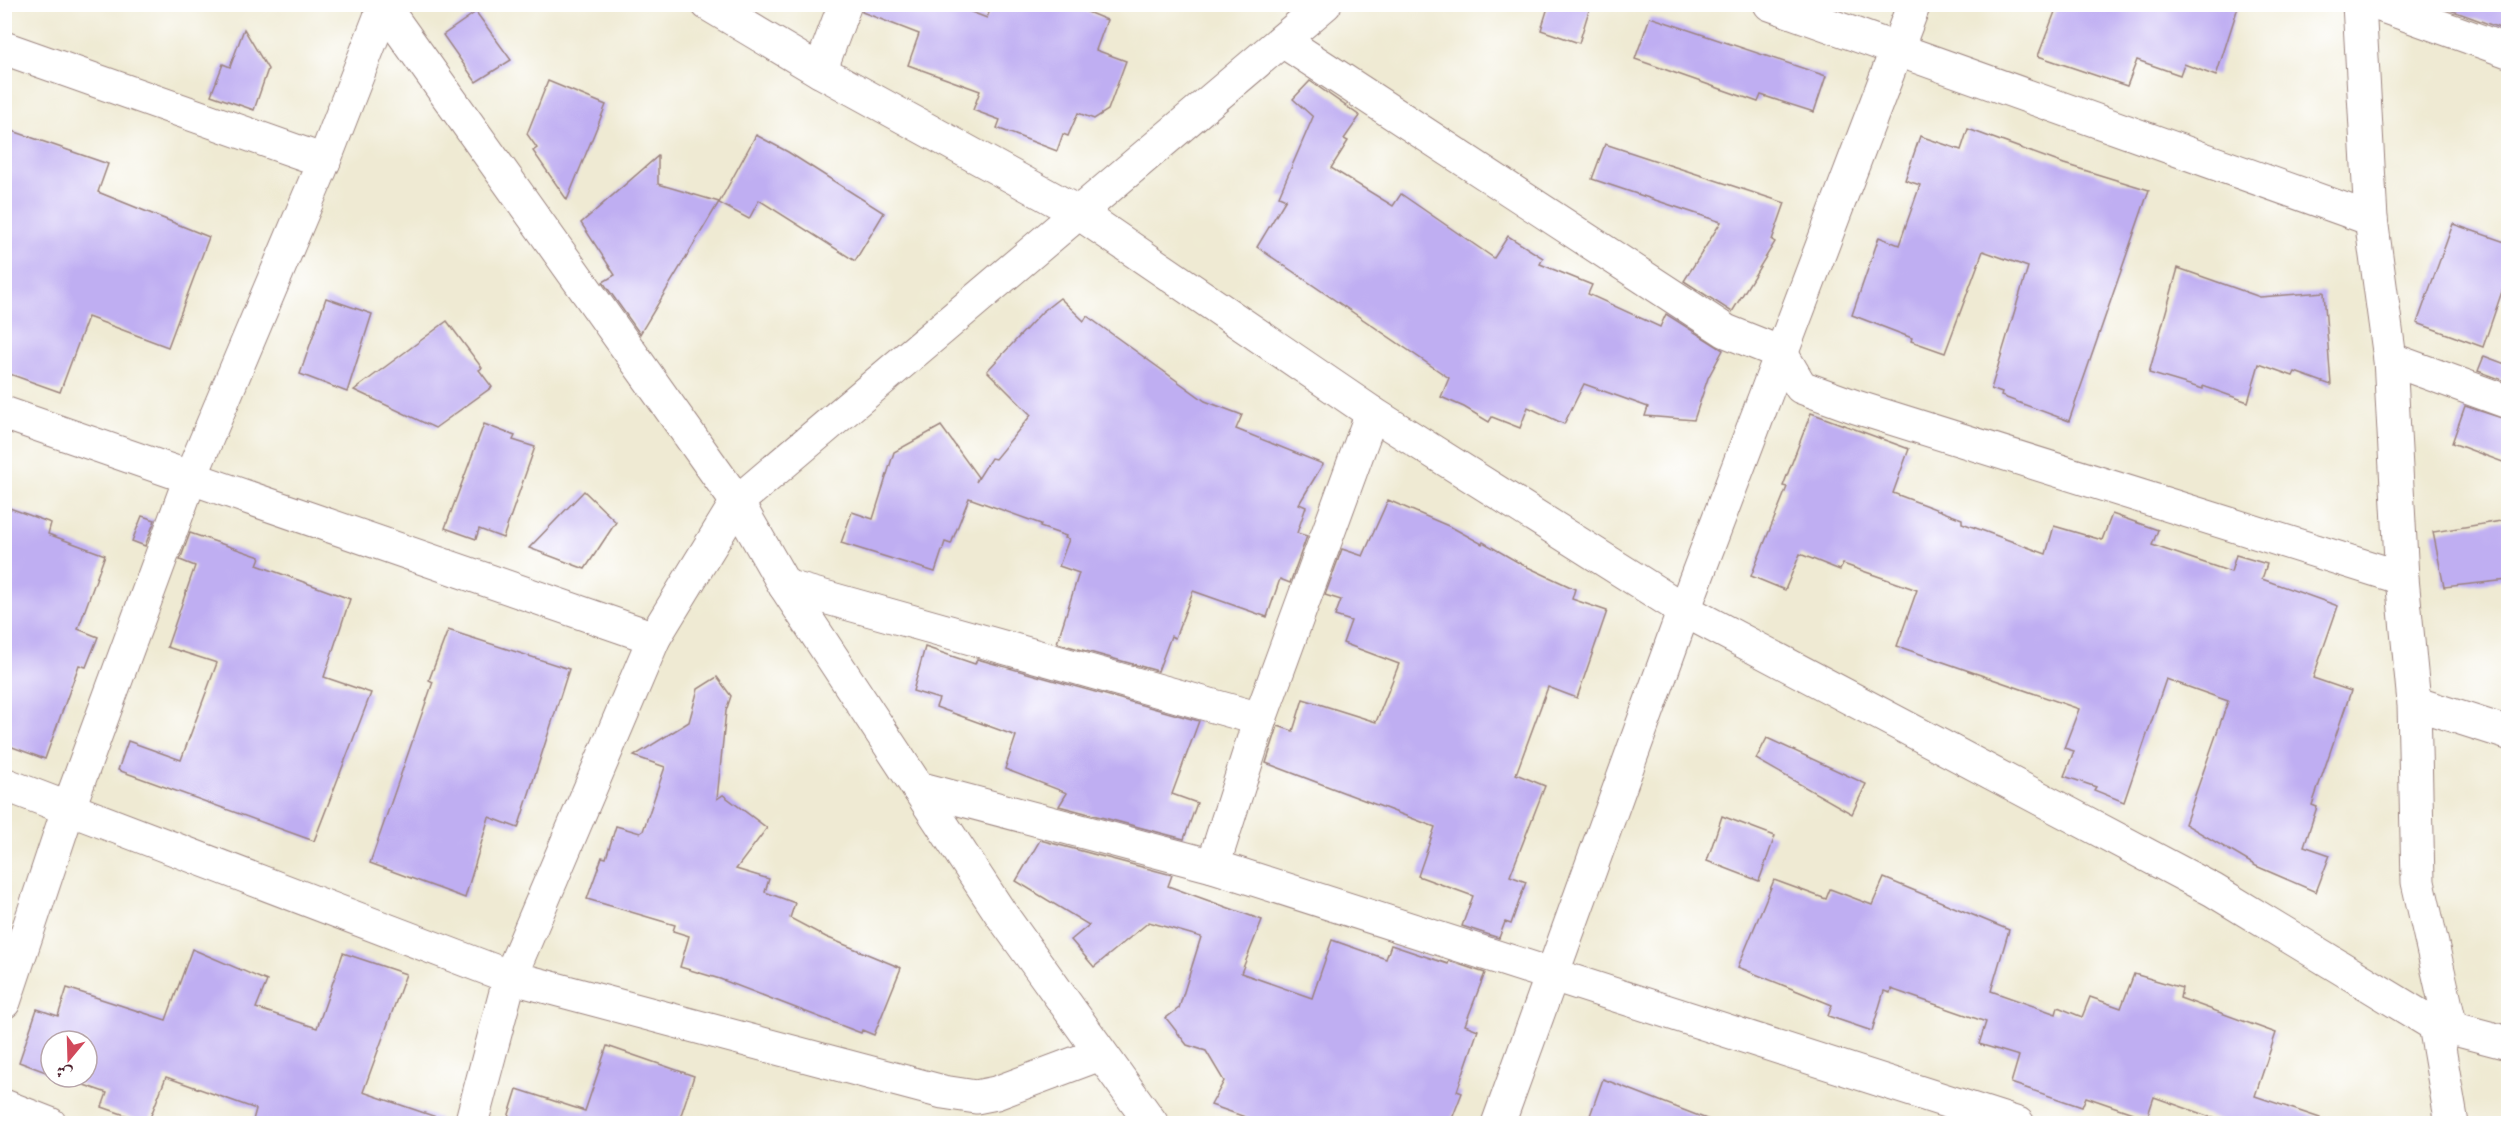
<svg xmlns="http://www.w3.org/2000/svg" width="2513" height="1128" font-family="'EB Garamond',Amiri,serif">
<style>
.building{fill:#bfaef2}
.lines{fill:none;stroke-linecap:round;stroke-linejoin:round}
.minor-casing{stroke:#9c847f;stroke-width:35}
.minor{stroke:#fff;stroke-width:33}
</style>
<rect width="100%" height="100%" fill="#fff"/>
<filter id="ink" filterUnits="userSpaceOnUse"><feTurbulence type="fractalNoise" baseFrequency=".0167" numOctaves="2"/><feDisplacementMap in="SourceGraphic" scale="12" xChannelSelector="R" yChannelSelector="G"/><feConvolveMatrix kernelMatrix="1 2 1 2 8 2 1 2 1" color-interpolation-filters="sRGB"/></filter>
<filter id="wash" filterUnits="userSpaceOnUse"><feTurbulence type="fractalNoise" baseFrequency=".008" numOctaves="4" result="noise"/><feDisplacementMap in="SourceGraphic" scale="24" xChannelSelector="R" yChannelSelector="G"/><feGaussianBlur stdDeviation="1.35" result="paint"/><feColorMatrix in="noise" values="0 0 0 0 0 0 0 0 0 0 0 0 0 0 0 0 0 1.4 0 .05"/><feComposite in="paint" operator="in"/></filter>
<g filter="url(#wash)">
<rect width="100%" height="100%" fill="#efead3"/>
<g id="blocks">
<g class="building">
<polygon points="863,4 950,4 987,18 992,4 1068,4 1107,20 1096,50 1126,61 1108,110 1094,119 1078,113 1068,136 1063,134 1057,151 997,128 1000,120 973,110 980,91 908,65 919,34 862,12"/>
<polygon points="1549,4 1591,4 1579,43 1541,30"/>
<polygon points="2058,4 2239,4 2216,76 2184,64 2180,75 2137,60 2127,86 2038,56"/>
<polygon points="2434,4 2508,4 2508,31"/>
<polygon points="476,12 511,60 476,82 443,35"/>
<polygon points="1650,17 1826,76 1814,112 1761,95 1758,102 1635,59"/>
<polygon points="244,29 268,69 254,110 211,95 223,64 230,67"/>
<polygon points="548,81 606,105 567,200 533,151 537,148 527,134"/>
<polygon points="1310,81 1360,116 1344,139 1348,141 1331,168 1393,206 1401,194 1494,258 1508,236 1543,258 1540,264 1592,285 1588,294 1660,327 1666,314 1723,350 1708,378 1694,420 1645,416 1648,407 1584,384 1564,424 1528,407 1520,428 1492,417 1489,422 1464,407 1441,397 1449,378 1257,247 1286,199 1279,196 1313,117 1293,99"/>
<polygon points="4,128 108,164 98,192 209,237 168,347 88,317 60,392 4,372"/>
<polygon points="1968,129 2064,164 2149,190 2069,421 2001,396 2002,393 1991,389 2028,267 1983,251 1945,353 1911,341 1912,338 1852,315 1879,237 1899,245 1920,185 1905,180 1920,136 1961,150"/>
<polygon points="756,135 788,152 884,213 855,261 759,200 749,219 719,203"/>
<polygon points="1605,144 1785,203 1772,240 1775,242 1732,312 1684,281 1721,222 1592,179"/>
<polygon points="658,156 658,184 719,202 640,334 603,282 615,275 581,223"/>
<polygon points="2453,224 2508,243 2508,274 2483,347 2417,323"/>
<polygon points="2178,268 2260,297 2324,292 2331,385 2295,372 2293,376 2259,364 2248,402 2203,386 2203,389 2149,373"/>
<polygon points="326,298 372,314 347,392 300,374"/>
<polygon points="1060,298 1084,321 1087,316 1205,401 1242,415 1236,429 1323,464 1299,504 1306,507 1297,533 1307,536 1290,583 1280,579 1267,617 1193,591 1175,638 1171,636 1158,671 1057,643 1079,573 1059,566 1069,539 1065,538 1066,536 1040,527 1041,524 969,498 951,544 945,542 935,572 841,543 852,512 873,519 894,452 941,426 978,477 976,482 991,458 995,459 1031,415 987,371 1042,312"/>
<polygon points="447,321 482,368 479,370 492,387 435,428 354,390"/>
<polygon points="2484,356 2508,365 2508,382 2478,371"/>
<polygon points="2465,406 2508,420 2508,464 2452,443"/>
<polygon points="1811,413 1909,449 1893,493 1962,519 1962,523 2046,554 2054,526 2102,540 2112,514 2158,530 2152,545 2231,572 2236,555 2267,564 2262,579 2338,606 2313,678 2351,691 2312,805 2317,807 2304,846 2330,855 2316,892 2256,866 2185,824 2228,701 2166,679 2124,802 2094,790 2096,787 2064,776 2074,751 2064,748 2079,709 1897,646 1917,590 1843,564 1840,570 1800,554 1785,590 1751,576 1787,487 1783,486"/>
<polygon points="484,424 515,436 513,440 535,447 503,538 479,529 476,539 445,528"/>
<polygon points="584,491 616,522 585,569 529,548"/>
<polygon points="1388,500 1453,528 1482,544 1483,542 1521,564 1575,589 1572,599 1607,611 1577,698 1548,687 1516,774 1545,786 1510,876 1526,882 1511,924 1505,922 1499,938 1462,926 1473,896 1418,876 1435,827 1266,763 1278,726 1293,731 1303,699 1376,722 1399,664 1343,643 1351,621 1335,616 1341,600 1325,595 1342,549 1363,556"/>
<polygon points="4,506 51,523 48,534 105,555 78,629 98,637 86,667 79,665 45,759 4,744"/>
<polygon points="142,516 155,520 145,546 132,541"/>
<polygon points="2508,520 2508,580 2444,587 2433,532"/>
<polygon points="190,533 260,557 257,565 350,599 324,677 371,693 314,841 118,770 128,741 181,760 217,663 167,647 195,566 180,560"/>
<polygon points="448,630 569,669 518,828 489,817 465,898 370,863 433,682 429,680"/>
<polygon points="925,647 975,664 977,659 1199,721 1172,794 1197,803 1184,839 1059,806 1067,793 1005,769 1016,736 936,707 939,699 913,691"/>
<polygon points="717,677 731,696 726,711 717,799 723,795 767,828 736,869 769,879 765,892 795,903 790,918 826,937 901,968 874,1035 862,1030 861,1033 720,979 680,967 689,936 673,931 675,925 587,899 602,857 606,858 616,826 640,833 643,831 665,767 634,756 689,722 698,689"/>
<polygon points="1767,738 1866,784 1852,814 1756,759"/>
<polygon points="1722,816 1775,836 1759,881 1707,861"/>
<polygon points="1040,840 1172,875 1168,886 1262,920 1241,973 1312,998 1332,940 1386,959 1391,945 1448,964 1449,961 1485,973 1465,1025 1478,1030 1457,1091 1462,1093 1450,1124 1265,1124 1211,1105 1224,1081 1206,1051 1187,1045 1166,1018 1179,1008 1201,937 1149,922 1094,967 1071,940 1089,925 1016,881"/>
<polygon points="1884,878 2009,930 1991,991 2056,1014 2058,1007 2082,1017 2090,997 2121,1008 2134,974 2182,988 2180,998 2276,1033 2255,1096 2320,1118 2319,1124 2230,1124 2154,1097 2147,1118 2086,1097 2082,1107 2011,1083 2019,1056 1979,1044 1986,1022 1891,989 1890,993 1884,991 1872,1031 1828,1016 1832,1005 1738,967 1774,880 1826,899 1830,889 1872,905"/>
<polygon points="192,949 267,981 256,1008 317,1028 343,953 406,974 363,1092 439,1118 438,1124 252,1124 256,1109 166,1077 148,1123 102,1107 107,1093 61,1077 87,1077 87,1041 51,1041 51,1074 19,1062 37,1009 58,1016 67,988 166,1020"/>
<polygon points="607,1046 694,1076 678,1124 506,1124 517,1089 585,1111"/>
<polygon points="1603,1079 1712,1121 1712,1124 1587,1124"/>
</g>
</g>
</g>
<g filter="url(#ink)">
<use href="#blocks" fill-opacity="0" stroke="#9c847f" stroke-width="1.5"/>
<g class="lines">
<defs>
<g id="minor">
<polyline points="382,4 737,502 785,586 1001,914 1152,1124"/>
<polyline points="708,4 820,71 1079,213 1372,413 1684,610 2213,890 2435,1025"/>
<polyline points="1770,4 2371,219"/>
<polyline points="2359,4 2371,219 2390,359 2402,578 2414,703 2418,882 2451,1028 2435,1025 2452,1124"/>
<polyline points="2377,4 2508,51"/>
<polyline points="1283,41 1726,331 1781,353 1801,387 1856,407 2402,578"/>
<polyline points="4,48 324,161"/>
<polyline points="820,71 845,4"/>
<polyline points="2390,359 2508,402"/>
<polyline points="4,413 654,638"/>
<polyline points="785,586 1260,719"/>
<polyline points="2414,703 2508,733"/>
<polyline points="4,784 510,977 943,1092 976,1097 996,1093 1100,1054"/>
<polyline points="918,788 1213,866 2018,1124"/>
<polyline points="1213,866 1260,719 1372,413"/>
<polyline points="4,1002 69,807 191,476 324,161 384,7"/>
<polyline points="2451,1028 2508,1043"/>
<polyline points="4,1106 50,1124"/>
<polyline points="471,1124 510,977 654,638 737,502 1325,4"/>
<polyline points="1498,1124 1684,610 1914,4"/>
</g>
</defs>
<use href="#minor" class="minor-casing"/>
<use href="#minor" class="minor"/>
</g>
</g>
<rect width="2513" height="1128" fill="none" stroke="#fff" stroke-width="24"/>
<g transform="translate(69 1059) rotate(199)"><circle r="28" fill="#ffffff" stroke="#b7a5aa" stroke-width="1.5"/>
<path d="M0-4.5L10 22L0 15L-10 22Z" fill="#d1495b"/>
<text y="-9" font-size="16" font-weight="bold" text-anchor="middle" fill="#4a1f2b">ش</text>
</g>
</svg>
